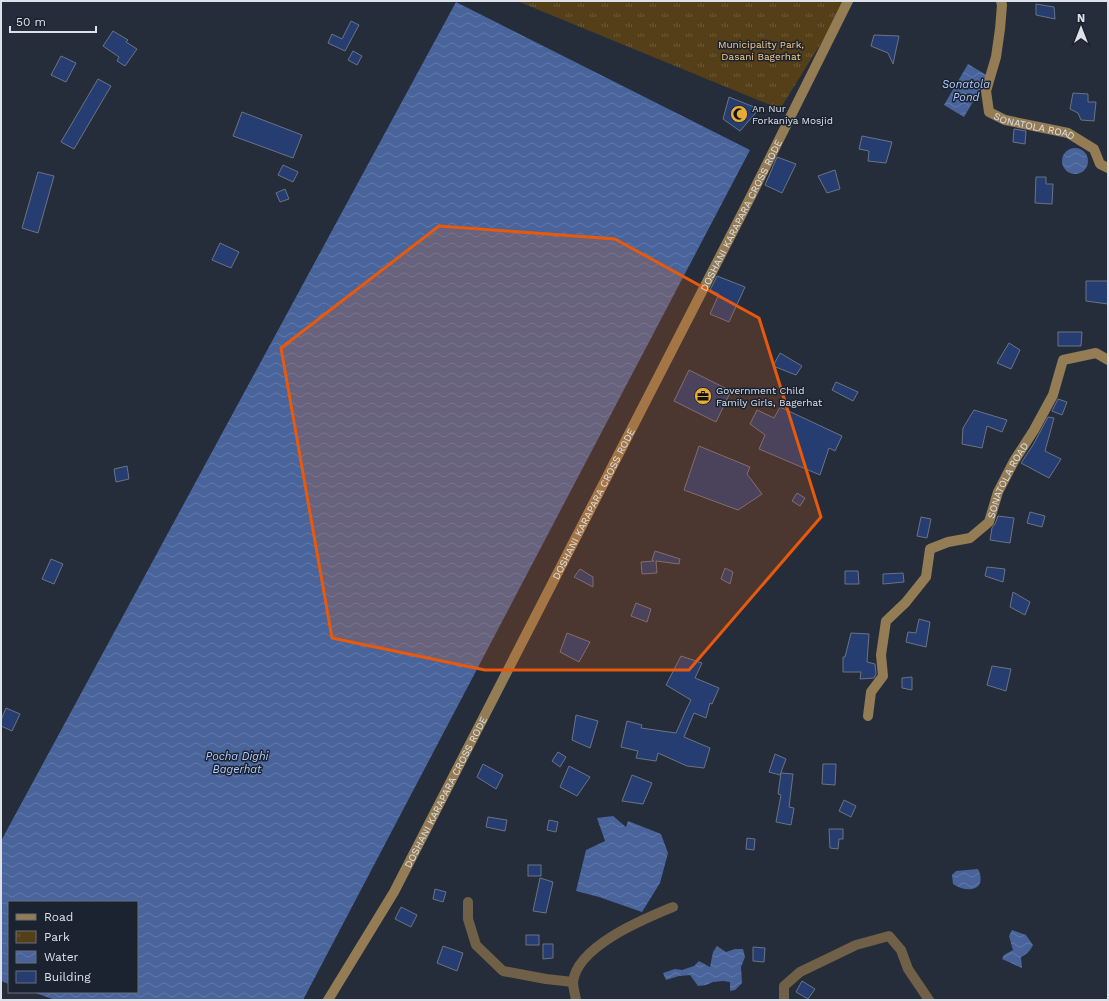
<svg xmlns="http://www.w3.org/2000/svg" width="1109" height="1001" font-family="'Work Sans',sans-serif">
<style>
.park{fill:url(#park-tufts)}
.water{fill:url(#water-waves)}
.building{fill:#253d71;stroke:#6b7383}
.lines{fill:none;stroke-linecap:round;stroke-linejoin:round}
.street{stroke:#6f6047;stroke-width:10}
.secondary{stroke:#947c54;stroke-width:10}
.marked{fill:#e8590c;fill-opacity:0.2;stroke:#e8590c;stroke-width:3;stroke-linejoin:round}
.labels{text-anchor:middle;stroke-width:3;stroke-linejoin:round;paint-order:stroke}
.park-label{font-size:10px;fill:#f8cf89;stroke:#1c2330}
.poi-label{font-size:10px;fill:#dde1ea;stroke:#1c2330;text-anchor:start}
.street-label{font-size:10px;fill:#dde1ea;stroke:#1c2330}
.water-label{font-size:11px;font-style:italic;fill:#b3ccfd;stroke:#1c2330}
</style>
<defs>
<pattern id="park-tufts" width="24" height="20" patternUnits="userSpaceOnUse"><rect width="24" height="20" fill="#543f18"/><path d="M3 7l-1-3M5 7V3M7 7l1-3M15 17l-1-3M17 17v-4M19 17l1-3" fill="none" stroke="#6c5a3a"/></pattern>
<pattern id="water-waves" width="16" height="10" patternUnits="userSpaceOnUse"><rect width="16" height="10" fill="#48649a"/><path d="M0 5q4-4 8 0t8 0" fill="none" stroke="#627aa8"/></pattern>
</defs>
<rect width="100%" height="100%" fill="#262d3a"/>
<polygon class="park" points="517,1 843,1 846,3 780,109"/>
<g class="water">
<polygon points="456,2 750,150 303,1000 55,1000 33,992 137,992 137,902 9,902 9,984 1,981 1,841"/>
<polygon points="968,64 988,76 964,117 944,105"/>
<circle cx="1075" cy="161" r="13"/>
<polygon points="613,816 626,827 628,821 661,834 668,853 660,883 642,912 599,897 576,891 586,850 605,841 597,818"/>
<path d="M978 869C988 890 968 894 953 884L952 875 956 871Z"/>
<path d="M1012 930 1026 935 1033 945C1030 951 1027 954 1021 957L1022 968 1002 959 1004 955 1013 950 1009 936Z"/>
<polygon points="717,946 726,952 735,949 743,949 745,957 741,967 742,983 735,990 730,991 730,982 723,981 713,982 706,985 698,986 690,975 679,976 666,980 663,973 675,969 682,970 694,966 699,961 710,967 713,952"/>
</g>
<g class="building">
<polygon points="1036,4 1054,7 1055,19 1036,15"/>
<polygon points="351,21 359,25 345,51 328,43 332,34 342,39"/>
<polygon points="113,31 128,40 126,42 137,49 125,66 117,61 119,57 103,46"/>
<polygon points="874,35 899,36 893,64 888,53 871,46"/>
<polygon points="353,51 362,56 357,65 348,60"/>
<polygon points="61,56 76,63 66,82 51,75"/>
<polygon points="98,79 111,86 74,149 61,142"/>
<polygon points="1073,93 1088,94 1088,102 1096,102 1094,121 1081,120 1078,113 1070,109"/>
<polygon points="729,97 759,109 740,131 723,119"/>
<polygon points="242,112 302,135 293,158 233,136"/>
<polygon points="1014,129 1026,131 1025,144 1013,142"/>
<polygon points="862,136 892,142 886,163 868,161 869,151 859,149"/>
<polygon points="777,157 796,164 782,193 765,185"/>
<polygon points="283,165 298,172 293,182 278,175"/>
<polygon points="835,170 840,189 827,193 818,176"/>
<polygon points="38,172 54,176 38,233 22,228"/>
<polygon points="1036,177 1046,177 1046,184 1053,184 1052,204 1035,203"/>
<polygon points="285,189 289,199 280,202 276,193"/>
<polygon points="220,243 239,252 231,268 212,260"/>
<polygon points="717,276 745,287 729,322 710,314 719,294 710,290"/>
<polygon points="1086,281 1108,281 1108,304 1086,301"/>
<polygon points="1058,332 1082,332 1081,346 1058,346"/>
<polygon points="1009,343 1020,350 1011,369 997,363"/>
<polygon points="780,353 802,366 796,375 773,366"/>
<polygon points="689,370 731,391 716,422 674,401"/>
<polygon points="836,382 858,392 853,401 832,390"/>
<polygon points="1058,399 1067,402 1062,415 1052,411"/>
<polygon points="780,407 842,436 835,451 829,448 820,475 759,449 765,435 750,424 757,410 774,418"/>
<polygon points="974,410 1007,420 1002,432 987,426 982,448 962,444 963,428"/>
<polygon points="1048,417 1054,418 1045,451 1061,459 1049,478 1021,463 1033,445"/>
<polygon points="699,446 750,467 747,474 762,494 738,510 684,490"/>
<polygon points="127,466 129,479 116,482 114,469"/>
<polygon points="797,493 805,498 800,506 792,501"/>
<polygon points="1030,512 1045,516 1042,527 1027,523"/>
<polygon points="998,516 1014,518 1010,543 990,540 992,528 995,524"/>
<polygon points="921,517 931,519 927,538 917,536"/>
<polygon points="655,551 680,559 679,564 656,561 657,573 642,574 641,562 654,561 652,560"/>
<polygon points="51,559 63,564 54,584 42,579"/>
<polygon points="987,567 1005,569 1003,582 985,576"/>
<polygon points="725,568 733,572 730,584 721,579"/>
<polygon points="580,569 593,577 593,587 574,577"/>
<polygon points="845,571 858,571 859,584 845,584"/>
<polygon points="903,573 904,582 883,584 883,574"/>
<polygon points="1013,592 1030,602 1025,615 1010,607"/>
<polygon points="636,603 651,609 647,622 631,616"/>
<polygon points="919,619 930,622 926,647 906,642 908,632 916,633"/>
<polygon points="567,633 590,642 579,662 560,652"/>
<polygon points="851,633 869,634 867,662 875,664 876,674 874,678 860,679 861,672 843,672 843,657 845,657"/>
<polygon points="681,656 702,663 695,678 719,688 712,704 710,703 706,718 694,713 684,737 710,748 704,768 687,766 658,753 656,761 636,758 638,751 621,747 627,721 642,725 641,728 676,733 686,710 691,700 666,685"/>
<polygon points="992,666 1011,669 1006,691 987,685"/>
<polygon points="912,677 912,690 902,688 902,678"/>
<polygon points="6,708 20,714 12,731 1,726 1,720"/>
<polygon points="576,715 598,721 590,748 572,740"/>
<polygon points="558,752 566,757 560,767 552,761"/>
<polygon points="775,754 786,759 780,775 769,772"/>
<polygon points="483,764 503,775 496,789 477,777"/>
<polygon points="823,764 836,764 835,785 822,784"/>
<polygon points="569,766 590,777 577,796 560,787"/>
<polygon points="781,773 793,774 789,807 794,808 791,825 776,822 781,795 778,794"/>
<polygon points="632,775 652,783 643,804 622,801"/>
<polygon points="844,800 856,806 851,817 839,811"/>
<polygon points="488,817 507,820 505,831 486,827"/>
<polygon points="549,820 558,822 556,832 547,830"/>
<polygon points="829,829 843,829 843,839 839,839 838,849 830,848"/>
<polygon points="747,838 755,839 754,850 746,849"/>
<rect x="528" y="865" width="13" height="11"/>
<polygon points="540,878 553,882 546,913 533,911"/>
<polygon points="435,889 446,892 443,902 433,899"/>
<polygon points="401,907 417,915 411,927 395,919"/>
<rect x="526" y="935" width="13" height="10"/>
<polygon points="543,944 553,944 553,958 543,959"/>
<polygon points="443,946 463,953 457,971 437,963"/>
<polygon points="753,947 765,948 764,962 753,961"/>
<polygon points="802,981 815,989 808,999 796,992"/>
</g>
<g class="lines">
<g class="street">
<polyline points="468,902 468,919 476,945 503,971 546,979 573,982"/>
<path d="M576 1000C575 994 573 987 573 982 577 946 644 919 673 907"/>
<polyline points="784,1000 784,986 800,972 856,945 889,936 901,950 908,969 929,1000"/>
</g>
<g class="secondary">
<path id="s1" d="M1001 1 1002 5 1000 29 996 57 986 91 989 112 1005 120 1068 133 1094 149 1100 164 1108 168"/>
<path id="s2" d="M868 716 871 692 883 676 881 655 886 621 906 602 926 577 930 549 948 542 970 538 989 522 998 492 1014 461 1034 430 1053 395 1063 360 1096 353 1108 360"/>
<path id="s3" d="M328 1000 394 892 750 198 848 1"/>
</g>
</g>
<path class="marked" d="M439 226 615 239 759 318 821 517 689 670H485L332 638 281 348Z"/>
<defs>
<symbol id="mosque-disc" viewBox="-11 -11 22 22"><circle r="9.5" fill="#e7ac36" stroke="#1c2330"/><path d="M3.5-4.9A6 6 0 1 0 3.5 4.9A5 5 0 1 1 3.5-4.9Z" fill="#111"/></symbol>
<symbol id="office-disc" viewBox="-11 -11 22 22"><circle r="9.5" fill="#e7ac36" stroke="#1c2330"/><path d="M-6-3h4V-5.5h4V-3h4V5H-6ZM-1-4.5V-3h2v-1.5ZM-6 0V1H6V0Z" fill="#111"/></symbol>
</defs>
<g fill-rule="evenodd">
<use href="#mosque-disc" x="729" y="104" width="20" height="20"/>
<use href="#office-disc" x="693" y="386" width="20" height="20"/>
</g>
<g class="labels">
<g class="park-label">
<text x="761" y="48">Municipality Park,<tspan x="761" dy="12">Dasani Bagerhat</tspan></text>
</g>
<g class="poi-label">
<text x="752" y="112">An Nur<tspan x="752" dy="12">Forkaniya Mosjid</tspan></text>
<text x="716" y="394">Government Child<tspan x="716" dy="12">Family Girls, Bagerhat</tspan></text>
</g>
<g class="street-label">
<text dy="4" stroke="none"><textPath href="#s1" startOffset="161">SONATOLA ROAD</textPath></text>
<text dy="4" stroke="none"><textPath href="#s3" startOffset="887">DOSHANI KARAPARA CROSS RODE</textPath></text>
<text dy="4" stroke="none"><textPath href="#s2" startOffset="300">SONATOLA ROAD</textPath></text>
<text dy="4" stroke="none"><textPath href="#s3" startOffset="563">DOSHANI KARAPARA CROSS RODE</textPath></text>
<text dy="4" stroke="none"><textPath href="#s3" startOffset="239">DOSHANI KARAPARA CROSS RODE</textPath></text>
</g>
<g class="water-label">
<text x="966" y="88">Sonatola<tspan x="966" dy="13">Pond</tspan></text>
<text x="237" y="760">Pocha Dighi<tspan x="237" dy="13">Bagerhat</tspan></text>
</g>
</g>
<rect width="1109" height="1001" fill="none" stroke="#dde1ea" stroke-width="4"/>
<rect x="8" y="901" width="130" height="92" fill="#1c2330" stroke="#696f7a"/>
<rect x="16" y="914" width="20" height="6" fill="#947c54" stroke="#696f7a"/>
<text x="44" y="921" font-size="12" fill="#dde1ea">Road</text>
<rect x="16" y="931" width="20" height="12" fill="url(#park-tufts)" stroke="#696f7a"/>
<text x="44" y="941" font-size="12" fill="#dde1ea">Park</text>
<rect x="16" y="951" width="20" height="12" fill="url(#water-waves)" stroke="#696f7a"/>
<text x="44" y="961" font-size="12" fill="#dde1ea">Water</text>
<rect x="16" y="971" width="20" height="12" fill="#253d71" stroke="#696f7a"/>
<text x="44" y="981" font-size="12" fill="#dde1ea">Building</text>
<g transform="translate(1081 28)" stroke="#1c2330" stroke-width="3" paint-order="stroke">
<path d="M0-3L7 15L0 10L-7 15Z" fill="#dde1ea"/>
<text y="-6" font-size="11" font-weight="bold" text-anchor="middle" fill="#dde1ea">N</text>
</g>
<path d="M10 26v6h86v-6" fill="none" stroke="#dde1ea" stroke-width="2"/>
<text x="16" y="26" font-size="12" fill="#dde1ea" stroke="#1c2330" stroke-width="3" paint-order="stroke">50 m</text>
</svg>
